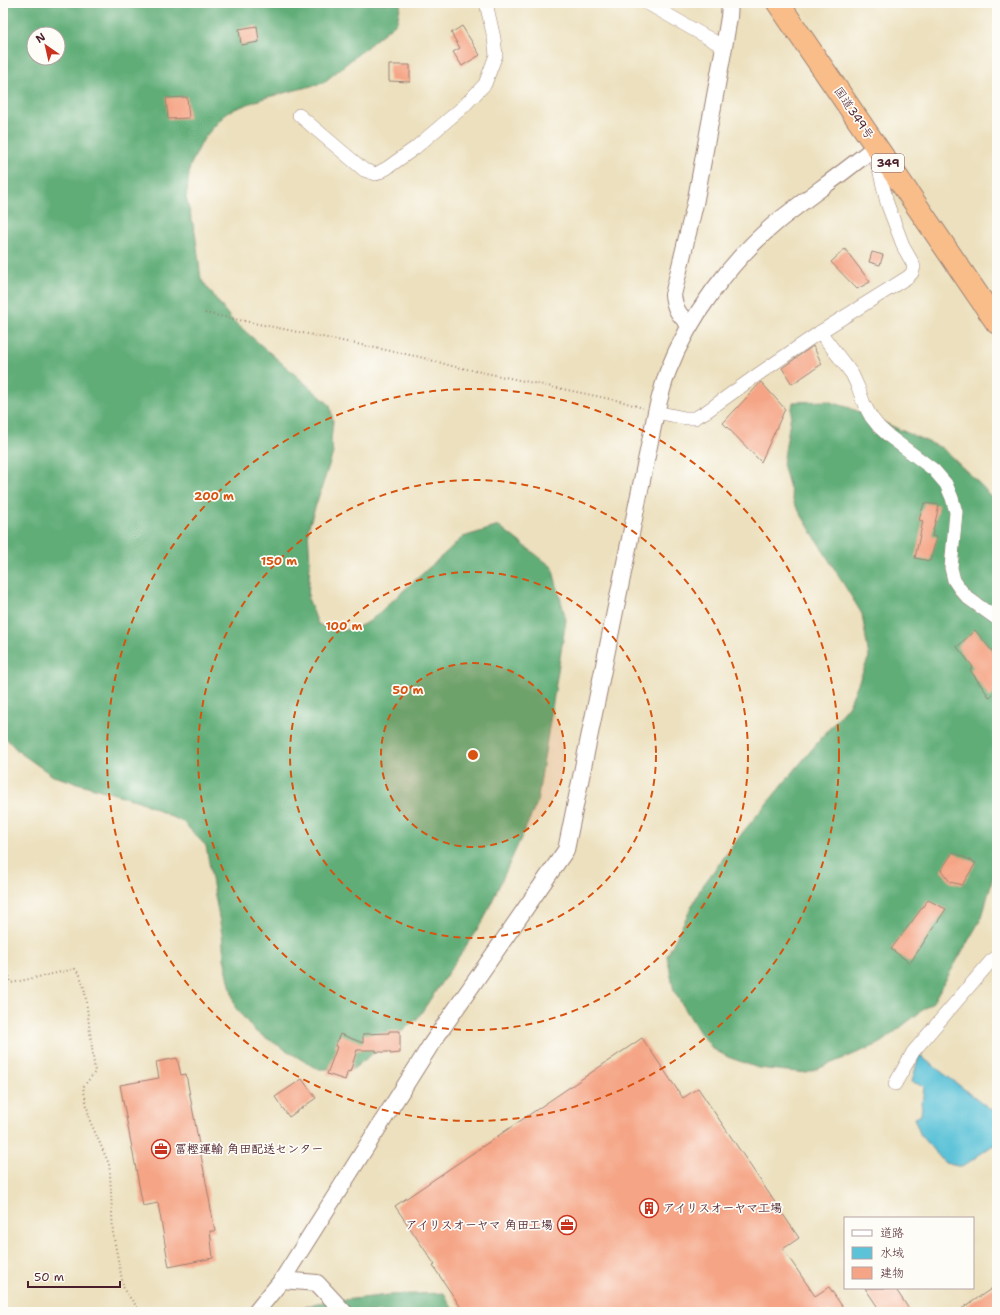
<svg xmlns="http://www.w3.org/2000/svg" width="1000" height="1315" font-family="'Shantell Sans','Klee One',sans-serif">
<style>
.forest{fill:#60ad78;stroke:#556652;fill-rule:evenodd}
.water{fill:#5bc2d8;stroke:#527082}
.building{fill:#f5a485}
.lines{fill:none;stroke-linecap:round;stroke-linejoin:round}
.minor-casing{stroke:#9b8074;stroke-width:14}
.tertiary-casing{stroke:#9b8074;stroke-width:18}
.trunk-casing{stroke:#9b8074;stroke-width:24}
.path{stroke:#9b8074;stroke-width:2;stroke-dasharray:1 3;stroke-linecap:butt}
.minor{stroke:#fff;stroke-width:13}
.tertiary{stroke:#fff;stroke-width:16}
.trunk{stroke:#f8bd89;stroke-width:22}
.ring{fill:none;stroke:#d8530f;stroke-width:2;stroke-dasharray:7 5}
.labels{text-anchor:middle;stroke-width:3.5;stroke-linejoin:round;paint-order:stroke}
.shield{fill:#fdfcf7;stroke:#806168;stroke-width:1}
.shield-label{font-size:11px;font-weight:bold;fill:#4a1f2b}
.street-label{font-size:12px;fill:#4a1f2b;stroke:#fdfcf7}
.poi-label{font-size:12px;font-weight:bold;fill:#4a1f2b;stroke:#fdfcf7;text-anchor:start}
.centre{fill:#d8530f;stroke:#fdfcf7;stroke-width:2}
.ring-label{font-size:12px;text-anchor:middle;font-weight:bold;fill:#d8530f;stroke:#fdfcf7;stroke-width:3.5;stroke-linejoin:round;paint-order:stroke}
</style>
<rect width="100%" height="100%" fill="#fdfcf7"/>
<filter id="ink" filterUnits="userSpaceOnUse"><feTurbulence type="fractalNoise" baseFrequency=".025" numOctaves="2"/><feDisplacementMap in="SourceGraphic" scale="8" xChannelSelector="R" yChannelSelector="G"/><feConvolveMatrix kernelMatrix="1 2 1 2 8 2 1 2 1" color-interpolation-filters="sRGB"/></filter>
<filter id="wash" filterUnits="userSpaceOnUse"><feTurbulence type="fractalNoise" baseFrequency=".012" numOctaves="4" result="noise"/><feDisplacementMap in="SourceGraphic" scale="16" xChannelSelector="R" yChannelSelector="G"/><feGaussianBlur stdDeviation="0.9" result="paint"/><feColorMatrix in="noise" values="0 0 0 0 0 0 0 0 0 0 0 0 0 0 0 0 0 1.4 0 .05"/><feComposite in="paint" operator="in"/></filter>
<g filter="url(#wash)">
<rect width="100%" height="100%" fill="#ece0be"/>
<g class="forest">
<path d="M3 3H401L397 22 323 83 264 98 227 112 204 138 190 166 186 198 195 232 201 279 231 319 330 405 333 421 331 440 333 453 308 529 310 564 308 598 318 624 334 631 354 629 370 621 463 537 499 526 552 567 566 620 537 803 484 919 417 1019 353 1069H317L255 1031 235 1007 224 958 222 934 206 846 183 822 139 801 53 776 19 752 3 735ZM34 34H58V58H34Z"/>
<polygon points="827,401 850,408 942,448 982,486 997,504 997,862 982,917 933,1002 879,1044 807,1073 758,1068 728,1057 713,1049 700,1033 674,991 667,956 701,888 743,832 849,705 869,657 862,614 794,503 783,464 793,402"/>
<polygon points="444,1293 454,1312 292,1312 317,1303 389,1295"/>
</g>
<polygon class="water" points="919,1055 997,1114 997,1147 993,1145 962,1167 945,1163 921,1136 914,1118 921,1115 924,1086 912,1082"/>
<g id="blocks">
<g class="building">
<polygon points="257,26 259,42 241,45 239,29"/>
<polygon points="462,26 480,55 462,66 453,52 460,48 451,33"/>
<polygon points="389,65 410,65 410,82 389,81"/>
<polygon points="187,97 189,118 168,119 166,98"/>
<polygon points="845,249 870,282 857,289 831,262"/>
<polygon points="872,252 883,255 880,265 869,262"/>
<polygon points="813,346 822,364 792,384 782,368"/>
<polygon points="761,382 785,409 761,462 723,423"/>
<polygon points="924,503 939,505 932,536 937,537 930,561 915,558 923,521 919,520"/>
<polygon points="975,630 997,657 997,690 990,698 970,670 973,667 957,647"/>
<polygon points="953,852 976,863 962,885 950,882 941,870"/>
<polygon points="928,900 946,909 910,963 891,949"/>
<polygon points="389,1031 400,1031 400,1053 390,1054 390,1052 376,1052 376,1050 357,1050 350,1072 348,1071 345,1080 327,1074 337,1047 335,1046 340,1034 363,1043 363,1034 389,1033"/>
<polygon points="642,1038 683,1098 698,1088 799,1238 783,1249 815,1296 829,1287 846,1312 464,1312 433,1266 435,1265 395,1206"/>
<polygon points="177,1058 181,1075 186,1074 215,1231 210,1231 213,1258 169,1267 158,1203 143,1206 120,1085 159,1078 156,1062"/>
<polygon points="302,1079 316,1098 289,1117 275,1097"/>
<polygon points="997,1285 997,1312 957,1312"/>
<polygon points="865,1288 895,1288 911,1312 881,1312"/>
</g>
</g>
</g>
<g filter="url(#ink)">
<use href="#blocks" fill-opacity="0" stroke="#9b8074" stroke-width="1"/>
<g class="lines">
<defs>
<g id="minor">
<polyline points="647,3 724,47"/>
<polyline points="299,115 364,170 376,174 387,168 415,148 463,107 485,84 496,55 494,38 486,3"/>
<polyline points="820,332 852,374 858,387 864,404 871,417 879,427 890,437 934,470 946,484 952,498 956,512 951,568 954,580 960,589 968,598 997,619"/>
<polyline points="656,412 685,418 695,418 707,411 760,373 820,332 908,277 912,273 914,267 912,262 904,248 887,203 879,169 874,155"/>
<polyline points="895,1084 913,1052 991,961 997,957"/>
</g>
<g id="tertiary">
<path d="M690 325C679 315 675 310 673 295L695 204 724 47 729 17 730 3"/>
<polyline points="282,1280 317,1283 344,1312"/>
<path d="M256 1312 282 1280 430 1046 566 850 656 412C660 398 663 384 668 371 689 317 732 259 777 222 809 196 844 173 876 146"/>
</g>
<polyline id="trunk" points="778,3 997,323"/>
</defs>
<use href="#minor" class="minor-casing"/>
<use href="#tertiary" class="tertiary-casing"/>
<use href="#trunk" class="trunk-casing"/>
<g class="path">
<polyline points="205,313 420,357 452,366 620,401 643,408"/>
<polyline points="3,953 11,983 75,969 80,975 85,992 95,1072 83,1087 90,1121 109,1164 110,1173 113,1234 124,1290 141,1312"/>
</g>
<use href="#minor" class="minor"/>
<use href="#tertiary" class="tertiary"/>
<use href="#trunk" class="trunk"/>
</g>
</g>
<circle cx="473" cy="755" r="92" fill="#d8530f" fill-opacity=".12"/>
<g class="ring">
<circle cx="473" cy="755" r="92"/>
<circle cx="473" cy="755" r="183"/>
<circle cx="473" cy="755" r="275"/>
<circle cx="473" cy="755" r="366"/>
</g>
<defs>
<symbol id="office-ring" viewBox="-11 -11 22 22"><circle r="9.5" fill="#fdfcf7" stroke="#c8321e" stroke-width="1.5"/><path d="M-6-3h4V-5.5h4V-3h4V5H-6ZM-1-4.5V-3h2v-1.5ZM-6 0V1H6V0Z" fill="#c8321e"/></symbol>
<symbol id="building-ring" viewBox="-11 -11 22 22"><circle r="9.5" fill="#fdfcf7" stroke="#c8321e" stroke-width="1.5"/><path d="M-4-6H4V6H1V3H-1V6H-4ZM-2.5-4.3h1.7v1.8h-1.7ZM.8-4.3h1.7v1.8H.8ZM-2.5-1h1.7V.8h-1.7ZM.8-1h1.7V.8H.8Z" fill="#c8321e"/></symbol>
</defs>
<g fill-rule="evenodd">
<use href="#office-ring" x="150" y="1138" width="22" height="22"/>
<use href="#building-ring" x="638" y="1197" width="22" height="22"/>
<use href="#office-ring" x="556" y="1214" width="22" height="22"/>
</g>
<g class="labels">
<rect class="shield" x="872" y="154" width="32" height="18" rx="3"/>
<g class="shield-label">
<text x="888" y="167">349</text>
</g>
<g class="street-label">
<text transform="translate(854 113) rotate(56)" y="4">国道349号</text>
</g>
<g class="poi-label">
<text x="175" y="1153">冨樫運輸 角田配送センター</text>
<text x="663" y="1212">アイリスオーヤマ工場</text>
<text x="553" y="1229" text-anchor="end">アイリスオーヤマ 角田工場</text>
</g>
</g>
<circle cx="473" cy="755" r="6" class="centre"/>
<g class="ring-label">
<text x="214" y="500">200 m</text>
<text x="279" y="565">150 m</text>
<text x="344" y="630">100 m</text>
<text x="408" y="694">50 m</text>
</g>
<rect width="1000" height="1315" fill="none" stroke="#fdfcf7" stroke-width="16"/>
<rect x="844" y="1217" width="130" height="72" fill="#fdfcf7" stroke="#b5a4a5"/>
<rect x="852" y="1230" width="20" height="6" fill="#ffffff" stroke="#b5a4a5"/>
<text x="880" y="1237" font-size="12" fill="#4a1f2b">道路</text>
<rect x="852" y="1247" width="20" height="12" fill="#5bc2d8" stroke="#b5a4a5"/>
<text x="880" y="1257" font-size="12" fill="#4a1f2b">水域</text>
<rect x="852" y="1267" width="20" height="12" fill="#f5a485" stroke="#b5a4a5"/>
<text x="880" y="1277" font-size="12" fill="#4a1f2b">建物</text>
<g transform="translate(46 46) rotate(326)"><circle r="19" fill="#fdfcf7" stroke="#b5a4a5"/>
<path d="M0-3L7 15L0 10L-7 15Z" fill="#c8321e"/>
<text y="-6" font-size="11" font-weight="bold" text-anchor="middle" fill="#4a1f2b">N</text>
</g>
<path d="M28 1281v6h92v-6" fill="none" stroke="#4a1f2b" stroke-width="2"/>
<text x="34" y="1281" font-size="12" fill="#4a1f2b" stroke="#fdfcf7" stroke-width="3" paint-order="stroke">50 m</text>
</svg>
